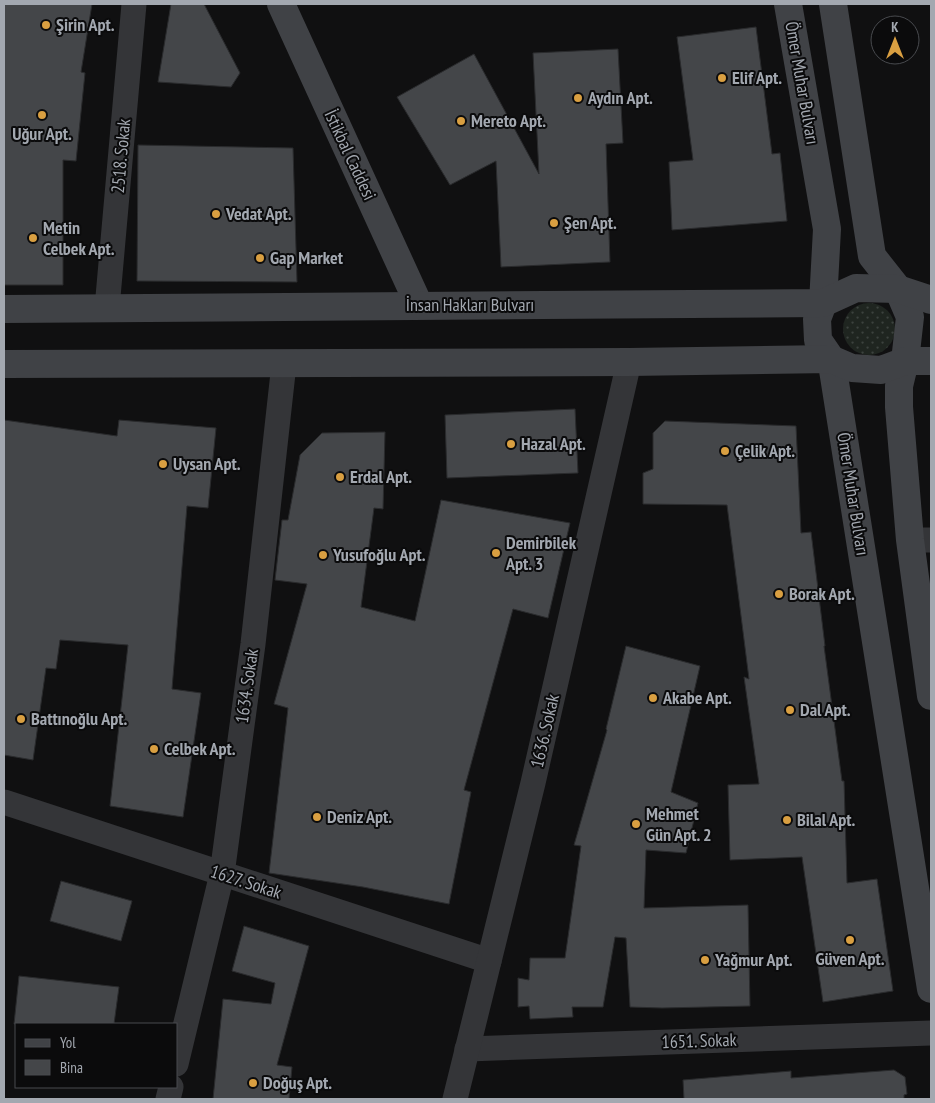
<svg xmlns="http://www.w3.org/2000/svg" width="935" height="1103" font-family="'PT Sans Narrow',sans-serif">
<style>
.grass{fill:url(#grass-dots)}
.building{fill:#444649;stroke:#2a2b2d}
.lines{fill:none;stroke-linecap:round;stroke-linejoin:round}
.street{stroke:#343538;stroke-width:25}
.secondary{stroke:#404246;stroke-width:28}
.poi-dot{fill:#d99f41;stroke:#0b0b0c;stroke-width:2}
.labels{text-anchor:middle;stroke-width:4;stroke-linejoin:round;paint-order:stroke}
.poi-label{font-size:18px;font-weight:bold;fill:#a3a8b0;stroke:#0b0b0c;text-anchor:start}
.street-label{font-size:18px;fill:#a3a8b0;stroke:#0b0b0c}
</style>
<defs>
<pattern id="grass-dots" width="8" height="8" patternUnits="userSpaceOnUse" patternTransform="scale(1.25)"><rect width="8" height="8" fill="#1f2520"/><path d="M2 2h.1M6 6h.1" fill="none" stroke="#3c423e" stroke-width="1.8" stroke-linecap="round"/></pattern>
</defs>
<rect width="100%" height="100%" fill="#101011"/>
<circle class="grass" cx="869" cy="329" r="26"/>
<g class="building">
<polygon points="4,4 92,4 81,72 85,73 76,161 63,160 63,285 4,285"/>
<polygon points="171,4 204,4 240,73 231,87 158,82"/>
<polygon points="756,27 772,154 780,153 787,221 672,230 669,162 693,160 677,37"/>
<polygon points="618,49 623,143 606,144 610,262 501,267 496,161 450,185 397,97 474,54 539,174 533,53"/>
<polygon points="138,145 293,148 297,282 137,281"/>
<polygon points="575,409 578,473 447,478 445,415"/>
<polygon points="4,420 117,436 119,420 216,428 208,508 187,506 172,689 201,693 183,817 110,806 128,645 60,640 56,669 46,668 33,760 4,755"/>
<polygon points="665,421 796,426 801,533 811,532 825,646 824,646 842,781 844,781 847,883 877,879 893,991 823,1002 802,857 730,860 728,785 759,784 744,677 749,679 727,505 643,504 643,473 653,469 653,433"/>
<polygon points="385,432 383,509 374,508 361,607 415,621 441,500 570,523 548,618 513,609 464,790 471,792 449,904 363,887 269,873 288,708 274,704 307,584 275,580 282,520 288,520 300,455 322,433"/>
<polygon points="626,646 700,666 671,792 698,803 686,853 646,850 644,908 748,905 750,1006 662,1008 630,1007 626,938 615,937 603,1007 572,1007 573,1017 530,1019 529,1006 518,1007 518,978 529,980 530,958 565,958 581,846 574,845 607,730 606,729"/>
<polygon points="61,881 132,901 121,941 50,921"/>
<polygon points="244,926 309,946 277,1065 292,1067 289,1099 213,1099 223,999 271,1004 275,983 232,971"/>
<polygon points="19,976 119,987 114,1024 14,1024"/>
<polygon points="894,1070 905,1077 907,1094 904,1095 904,1099 684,1099 683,1080 791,1071 791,1078"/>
</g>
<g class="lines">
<g class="street">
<polyline points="107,308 134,4"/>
<polyline points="910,540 931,540"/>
<polyline points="4,802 489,961"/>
<polyline points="467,1049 931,1033"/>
<polyline points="176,1064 222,874 253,644 284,364"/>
<polyline points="168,1099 171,1087"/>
<polyline points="455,1099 533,783 629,362"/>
</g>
<g class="secondary">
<polyline points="281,4 419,305"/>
<polyline points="788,4 827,229 823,303 817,319 818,340 831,359 833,370 931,989"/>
<polyline points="833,4 872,256 898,289 910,317 905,361 899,386 899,407 910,540 931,696"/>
<polyline points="4,309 823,303 856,288 898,289 931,300"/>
<polyline points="4,364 629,362 831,359 852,368 881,370 905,361 931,361"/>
</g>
</g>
<g class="poi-dot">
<circle cx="46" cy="25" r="5"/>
<circle cx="722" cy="78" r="5"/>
<circle cx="578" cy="98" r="5"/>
<circle cx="42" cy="115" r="5"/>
<circle cx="461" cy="121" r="5"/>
<circle cx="216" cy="214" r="5"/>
<circle cx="554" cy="223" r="5"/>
<circle cx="33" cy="238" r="5"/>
<circle cx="260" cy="258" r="5"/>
<circle cx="511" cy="444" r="5"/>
<circle cx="725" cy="451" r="5"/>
<circle cx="163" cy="464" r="5"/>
<circle cx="340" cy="477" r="5"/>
<circle cx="496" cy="553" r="5"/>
<circle cx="323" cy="555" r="5"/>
<circle cx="779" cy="594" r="5"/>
<circle cx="653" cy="698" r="5"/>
<circle cx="790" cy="710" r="5"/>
<circle cx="21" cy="719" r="5"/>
<circle cx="154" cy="749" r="5"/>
<circle cx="317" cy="817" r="5"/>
<circle cx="787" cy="820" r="5"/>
<circle cx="636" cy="824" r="5"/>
<circle cx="850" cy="940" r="5"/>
<circle cx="705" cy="960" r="5"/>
<circle cx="253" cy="1083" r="5"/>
</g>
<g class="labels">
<g class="poi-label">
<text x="56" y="31">Şirin Apt.</text>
<text x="732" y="84">Elif Apt.</text>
<text x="588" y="104">Aydın Apt.</text>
<text x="471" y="127">Mereto Apt.</text>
<text x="42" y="140" text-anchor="middle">Uğur Apt.</text>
<text x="226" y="220">Vedat Apt.</text>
<text x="564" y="229">Şen Apt.</text>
<text x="43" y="234">Metin<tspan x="43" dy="21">Celbek Apt.</tspan></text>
<text x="270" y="264">Gap Market</text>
<text x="521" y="450">Hazal Apt.</text>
<text x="735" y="457">Çelik Apt.</text>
<text x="173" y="470">Uysan Apt.</text>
<text x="350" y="483">Erdal Apt.</text>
<text x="506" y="549">Demirbilek<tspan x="506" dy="21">Apt. 3</tspan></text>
<text x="333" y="561">Yusufoğlu Apt.</text>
<text x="789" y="600">Borak Apt.</text>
<text x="663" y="704">Akabe Apt.</text>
<text x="800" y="716">Dal Apt.</text>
<text x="31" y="725">Battınoğlu Apt.</text>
<text x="164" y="755">Celbek Apt.</text>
<text x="646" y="820">Mehmet<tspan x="646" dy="21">Gün Apt. 2</tspan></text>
<text x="327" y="823">Deniz Apt.</text>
<text x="797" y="826">Bilal Apt.</text>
<text x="850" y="965" text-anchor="middle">Güven Apt.</text>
<text x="715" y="966">Yağmur Apt.</text>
<text x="263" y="1089">Doğuş Apt.</text>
</g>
<g class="street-label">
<text transform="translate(802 83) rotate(80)" y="6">Ömer Muhar Bulvarı</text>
<text transform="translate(350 155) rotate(65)" y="6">İstikbal Caddesi</text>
<text transform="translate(121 156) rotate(-85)" y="6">2518. Sokak</text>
<text x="470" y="311">İnsan Hakları Bulvarı</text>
<text transform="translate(853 494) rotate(81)" y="6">Ömer Muhar Bulvarı</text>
<text transform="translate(247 686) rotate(-82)" y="6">1634. Sokak</text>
<text transform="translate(545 731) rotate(-77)" y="6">1636. Sokak</text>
<text transform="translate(246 882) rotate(18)" y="6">1627. Sokak</text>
<text transform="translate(699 1041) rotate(-2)" y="6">1651. Sokak</text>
</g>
</g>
<rect width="935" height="1103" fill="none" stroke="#a3a8b0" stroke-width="10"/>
<rect x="15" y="1023" width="162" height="65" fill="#0b0b0c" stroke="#484a4e"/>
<rect x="25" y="1039" width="25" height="8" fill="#404246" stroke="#484a4e"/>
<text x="60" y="1048" font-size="15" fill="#a3a8b0">Yol</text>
<rect x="25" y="1060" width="25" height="15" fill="#444649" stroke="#484a4e"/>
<text x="60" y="1073" font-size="15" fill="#a3a8b0">Bina</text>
<g transform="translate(895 40)"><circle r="24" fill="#0b0b0c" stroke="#484a4e"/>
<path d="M0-4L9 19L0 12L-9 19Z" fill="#d99f41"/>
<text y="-8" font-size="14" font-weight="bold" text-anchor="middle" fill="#a3a8b0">K</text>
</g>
</svg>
